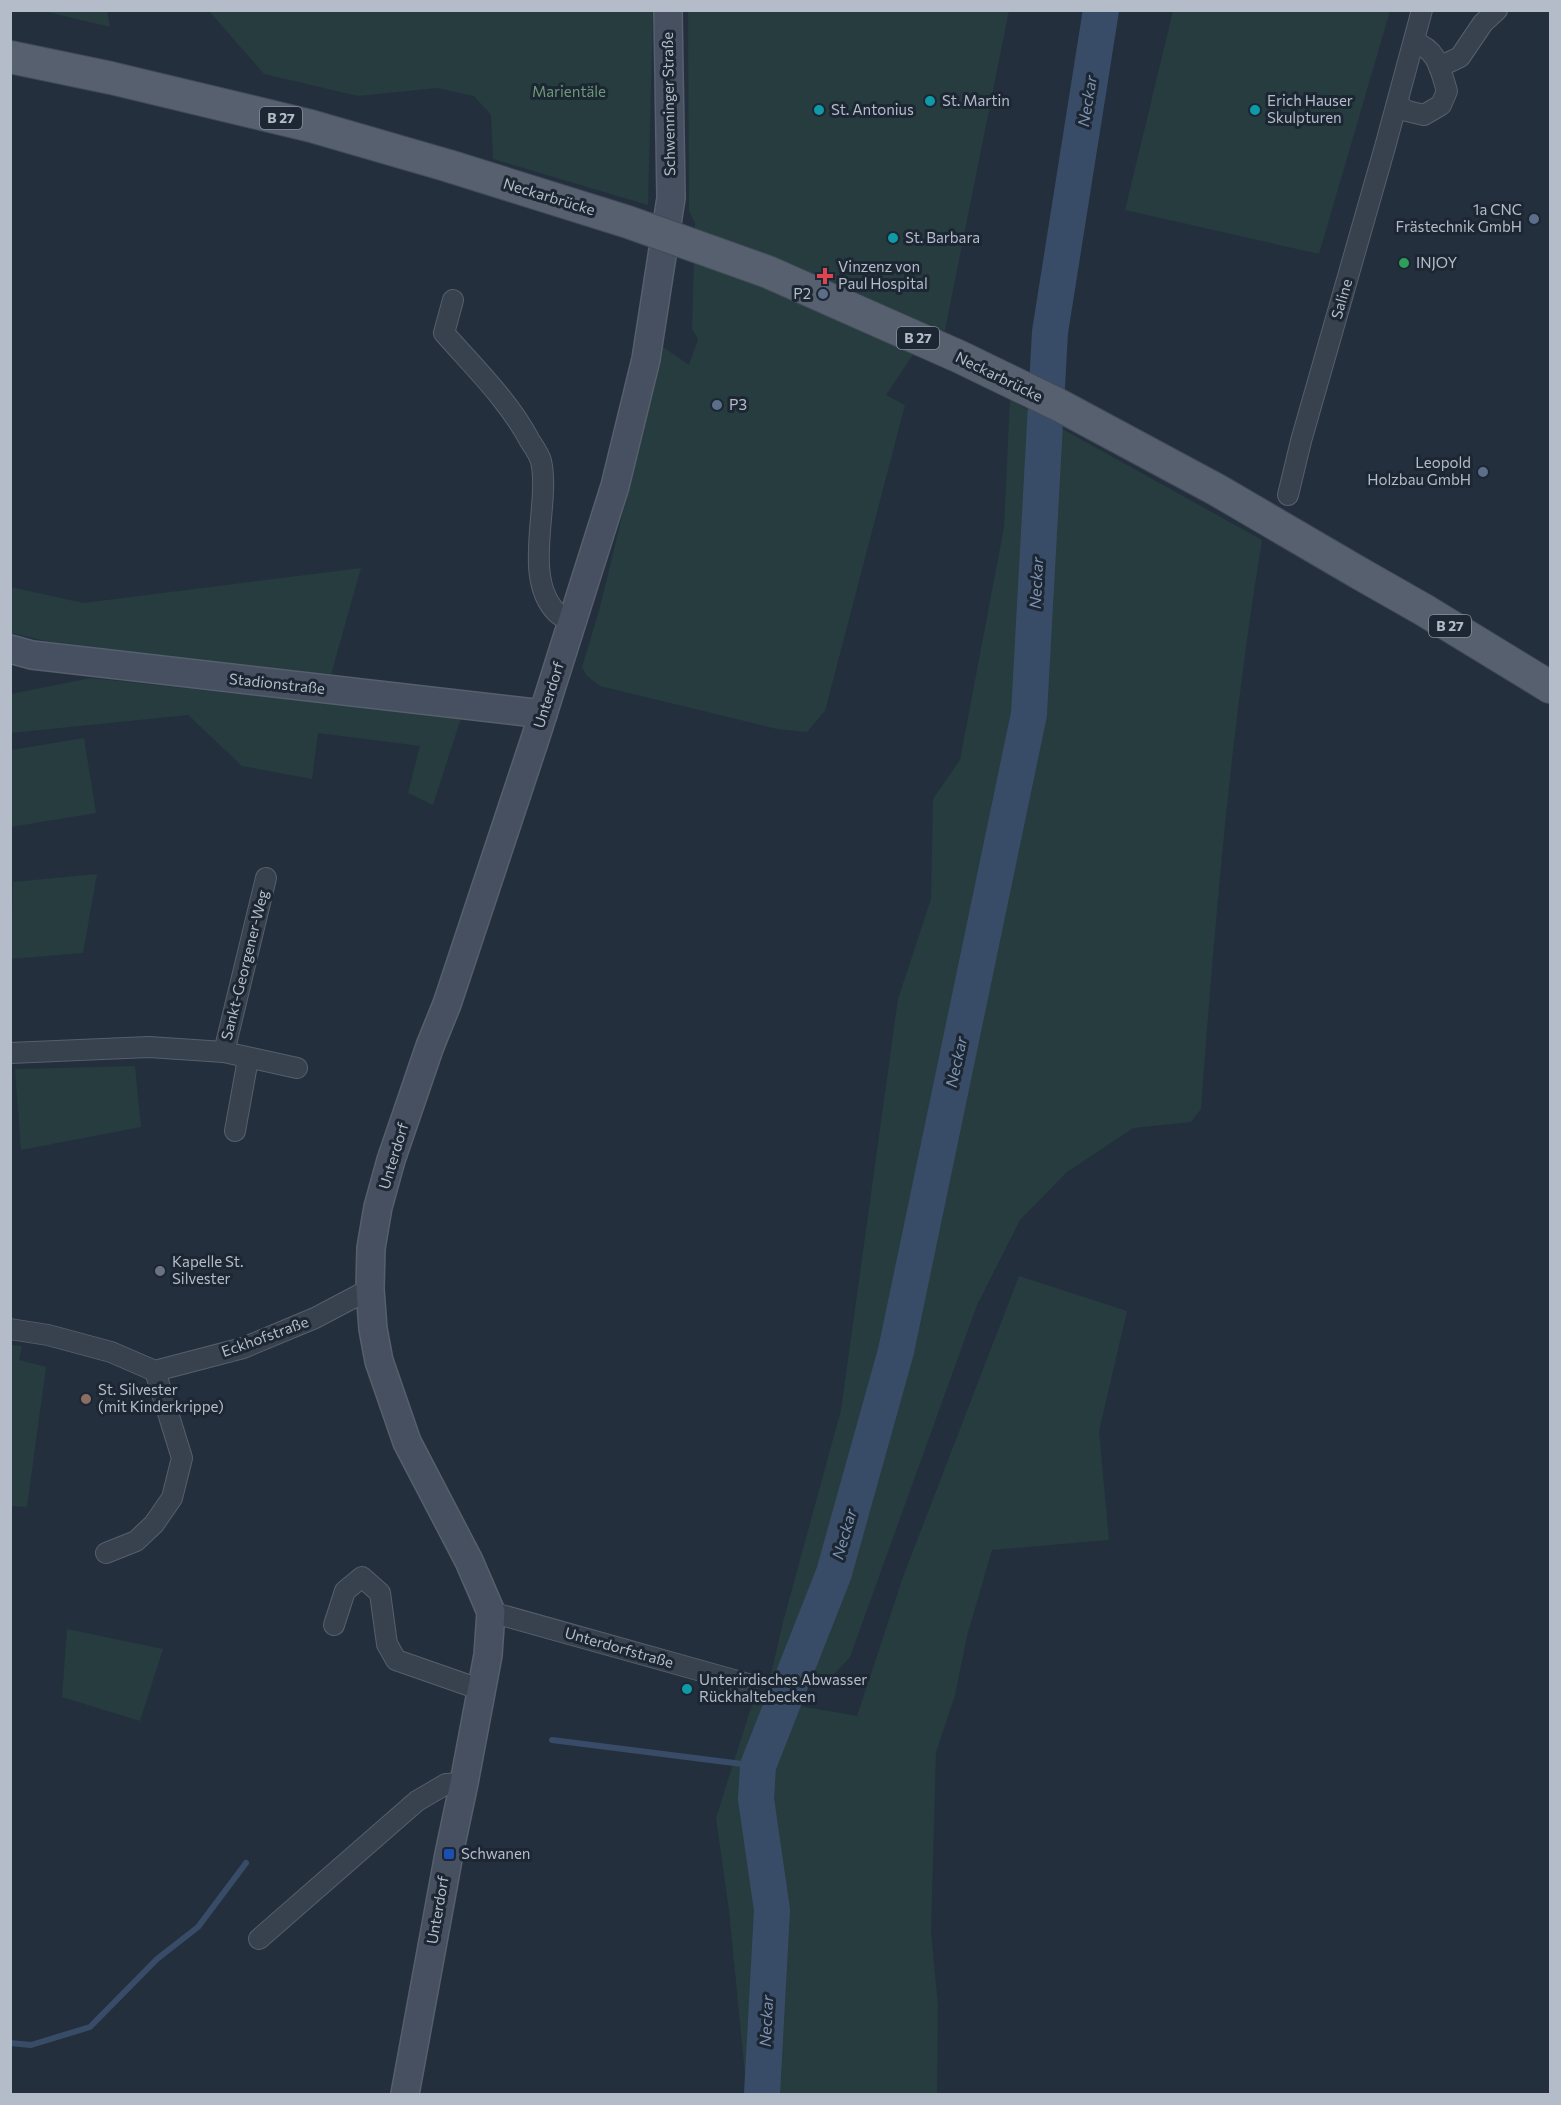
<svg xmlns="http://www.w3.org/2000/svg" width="1561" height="2105" font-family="Commissioner,sans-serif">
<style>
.green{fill:#263c3f}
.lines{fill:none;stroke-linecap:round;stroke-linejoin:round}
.stream{stroke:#394c67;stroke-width:6}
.river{stroke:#394c67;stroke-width:36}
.street-casing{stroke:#565f6c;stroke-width:22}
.secondary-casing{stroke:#565f6c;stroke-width:30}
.primary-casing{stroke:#414a57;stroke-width:34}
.street{stroke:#38414e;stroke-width:20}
.secondary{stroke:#465061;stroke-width:27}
.primary{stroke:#56606e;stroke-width:32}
.primary-bridge-casing{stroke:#414a57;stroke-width:34;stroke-linecap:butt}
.primary-bridge{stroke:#56606e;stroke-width:32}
.culture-dot{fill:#0f9aa8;stroke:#1d2633;stroke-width:2}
.service-dot{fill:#5c6f8a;stroke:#1d2633;stroke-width:2}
.leisure-dot{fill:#2e9e5b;stroke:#1d2633;stroke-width:2}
.health-dot{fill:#e0444e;stroke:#1d2633;stroke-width:2}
.worship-dot{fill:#6b7280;stroke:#1d2633;stroke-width:2}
.education-dot{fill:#8d6e63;stroke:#1d2633;stroke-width:2}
.transit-dot{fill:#1a4fb4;stroke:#1d2633;stroke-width:2}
.labels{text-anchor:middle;stroke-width:6;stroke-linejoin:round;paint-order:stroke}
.shield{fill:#1d2633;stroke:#878f9c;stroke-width:1.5}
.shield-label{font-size:14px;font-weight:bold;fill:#b4bcc9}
.park-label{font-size:15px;fill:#6b9a76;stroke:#1d2633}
.poi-label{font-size:15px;fill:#b4bcc9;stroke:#1d2633;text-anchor:start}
.street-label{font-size:15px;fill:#b4bcc9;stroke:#1d2633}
.water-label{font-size:16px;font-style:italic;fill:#7c92b1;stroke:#1d2633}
</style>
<rect width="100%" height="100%" fill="#242f3e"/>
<g class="green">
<polygon points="44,11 107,11 110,27"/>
<polygon points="209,11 653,11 648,205 493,159 491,115 474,96 437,88 358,96 264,74"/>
<polygon points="688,11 1009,11 945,330 914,353 886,395 905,405 825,711 807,732 777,729 600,686 587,676 582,667 599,611 663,347 689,365 698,339 692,329 695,223 689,211"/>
<polygon points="1173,11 1390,11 1319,254 1125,210"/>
<path d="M1010 400 1262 540C1231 729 1215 919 1201 1109L1191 1122 1133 1128 1067 1172 1020 1220 977 1305 850 1657 822 1687 771 1674 783 1622 841 1410 898 999 931 899 933 799 960 760 1004 527Z"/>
<polygon points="361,568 330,678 46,641 11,633 11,587 83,603"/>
<polygon points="91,678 461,718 433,805 408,793 420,746 318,733 312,779 242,766 188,715 11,733 11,694"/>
<polygon points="84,738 96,813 11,827 11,750"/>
<polygon points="97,874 83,953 11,959 13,882"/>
<polygon points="135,1066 141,1127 21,1150 15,1069"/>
<polygon points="1019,1276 1127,1311 1099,1431 1109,1540 992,1550 967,1636 955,1695 936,1752 931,1932 938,2006 937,2094 747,2094 729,1911 716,1818 754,1698 857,1716 903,1577"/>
<polygon points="11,1345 22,1346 19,1360 46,1367 27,1507 11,1506"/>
<polygon points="67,1629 163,1649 140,1721 62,1697"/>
</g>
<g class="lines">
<g class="stream">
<polyline points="552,1740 758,1766"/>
<polyline points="10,2043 31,2045 90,2027 157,1959 198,1927 246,1863"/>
</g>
<polyline class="river" points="762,2094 772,1910 756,1799 758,1766 834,1573 896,1351 1029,714 1050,332 1101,10"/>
<defs>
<g id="street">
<polyline points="1439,67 1460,57 1483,23 1497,10"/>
<path d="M1397 104 1407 111 1424 115 1441 105 1447 91C1440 69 1438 50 1414 42"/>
<path d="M453 300 444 333C474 367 509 401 530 441 534 447 539 454 541 461 551 505 521 577 557 613 561 617 567 619 573 622"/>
<polyline points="1288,495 1301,441 1385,147 1422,10"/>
<polyline points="224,1052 266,878"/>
<polyline points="10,1053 149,1047 224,1052 297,1068"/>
<polyline points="235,1131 248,1059"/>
<polyline points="10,1329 48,1335 111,1352 155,1371 243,1348 315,1318 370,1289"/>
<polyline points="106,1553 136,1541 154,1524 172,1498 182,1458 155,1371"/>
<polyline points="491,1612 748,1684"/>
<polyline points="334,1625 345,1591 362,1577 380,1593 387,1644 396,1660 482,1690"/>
<polyline points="259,1939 417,1801 446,1784 464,1783"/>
</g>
<g id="secondary">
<polyline points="10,649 32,655 543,714"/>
<polyline points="405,2094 449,1854 464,1783 488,1655 491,1612 469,1561 407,1442 379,1361 373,1329 370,1289 371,1248 378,1207 391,1160 430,1046 447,1004 536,736 615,486 646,359 671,198 668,10"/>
</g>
<g id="primary">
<polyline points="10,57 111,78 311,126 449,166"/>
<polyline points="1359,573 1424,610 1550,687"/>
</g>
</defs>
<use href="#street" class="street-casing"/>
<use href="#secondary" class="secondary-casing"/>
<use href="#primary" class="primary-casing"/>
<use href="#street" class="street"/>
<use href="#secondary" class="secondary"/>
<use href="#primary" class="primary"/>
<defs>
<polyline id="primary-bridge" points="449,166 628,222 768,272 960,357 1057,404 1217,490 1359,573"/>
</defs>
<use href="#primary-bridge" class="primary-bridge-casing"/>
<use href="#primary-bridge" class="primary-bridge"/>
</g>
<g class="culture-dot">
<circle cx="930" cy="101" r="6"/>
<circle cx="819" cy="110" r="6"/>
<circle cx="1255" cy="110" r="6"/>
<circle cx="893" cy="238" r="6"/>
<circle cx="687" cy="1689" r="6"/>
</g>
<g class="service-dot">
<circle cx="1534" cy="219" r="6"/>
<circle cx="823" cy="294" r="6"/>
<circle cx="717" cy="405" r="6"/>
<circle cx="1483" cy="472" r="6"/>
</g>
<circle class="leisure-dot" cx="1404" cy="263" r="6"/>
<path class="health-dot" d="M822 267h6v6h6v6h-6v6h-6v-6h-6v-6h6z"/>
<circle class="worship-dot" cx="160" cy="1271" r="6"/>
<circle class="education-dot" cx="86" cy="1399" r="6"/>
<rect class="transit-dot" x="443" y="1848" width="12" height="12" rx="3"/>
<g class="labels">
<g class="shield">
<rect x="260" y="107" width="42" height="22" rx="4.5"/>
<rect x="897" y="327" width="42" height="22" rx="4.5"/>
<rect x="1429" y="615" width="42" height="22" rx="4.5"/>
</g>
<g class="shield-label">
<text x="281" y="123">B 27</text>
<text x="918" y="343">B 27</text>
<text x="1450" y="631">B 27</text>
</g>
<g class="park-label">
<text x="569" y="97">Marientäle</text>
</g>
<g class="poi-label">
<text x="942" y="106">St. Martin</text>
<text x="1267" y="106">Erich Hauser<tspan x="1267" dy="17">Skulpturen</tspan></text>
<text x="831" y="115">St. Antonius</text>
<text x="1522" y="215" text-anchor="end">1a CNC<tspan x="1522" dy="17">Frästechnik GmbH</tspan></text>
<text x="905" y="243">St. Barbara</text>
<text x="1416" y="268">INJOY</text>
<text x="838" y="272">Vinzenz von<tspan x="838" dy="17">Paul Hospital</tspan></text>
<text x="811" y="299" text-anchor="end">P2</text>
<text x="729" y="410">P3</text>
<text x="1471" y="468" text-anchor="end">Leopold<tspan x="1471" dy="17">Holzbau GmbH</tspan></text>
<text x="172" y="1267">Kapelle St.<tspan x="172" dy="17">Silvester</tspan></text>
<text x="98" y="1395">St. Silvester<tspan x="98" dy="17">(mit Kinderkrippe)</tspan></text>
<text x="699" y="1685">Unterirdisches Abwasser<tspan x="699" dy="17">Rückhaltebecken</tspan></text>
<text x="461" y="1859">Schwanen</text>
</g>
<g class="street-label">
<text transform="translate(669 104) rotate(-91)" y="5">Schwenninger Straße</text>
<text transform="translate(549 197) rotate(17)" y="5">Neckarbrücke</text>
<text transform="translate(1342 299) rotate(-74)" y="5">Saline</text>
<text transform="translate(999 377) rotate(26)" y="5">Neckarbrücke</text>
<text transform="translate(277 684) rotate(6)" y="5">Stadionstraße</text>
<text transform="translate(549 695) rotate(-72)" y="5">Unterdorf</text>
<text transform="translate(245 965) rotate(-76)" y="5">Sankt-Georgener-Weg</text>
<text transform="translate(394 1156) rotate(-73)" y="5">Unterdorf</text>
<text transform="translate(265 1337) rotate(-20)" y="5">Eckhofstraße</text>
<text transform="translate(619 1648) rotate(16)" y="5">Unterdorfstraße</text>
<text transform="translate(438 1910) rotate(-80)" y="5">Unterdorf</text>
</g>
<g class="water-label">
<text transform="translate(1087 101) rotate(-81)" y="6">Neckar</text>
<text transform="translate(1036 583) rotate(-87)" y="6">Neckar</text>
<text transform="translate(956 1062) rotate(-78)" y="6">Neckar</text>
<text transform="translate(844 1534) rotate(-74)" y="6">Neckar</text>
<text transform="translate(766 2021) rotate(-87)" y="6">Neckar</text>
</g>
</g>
<rect width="1561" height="2105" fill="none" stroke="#b4bcc9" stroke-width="24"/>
</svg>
